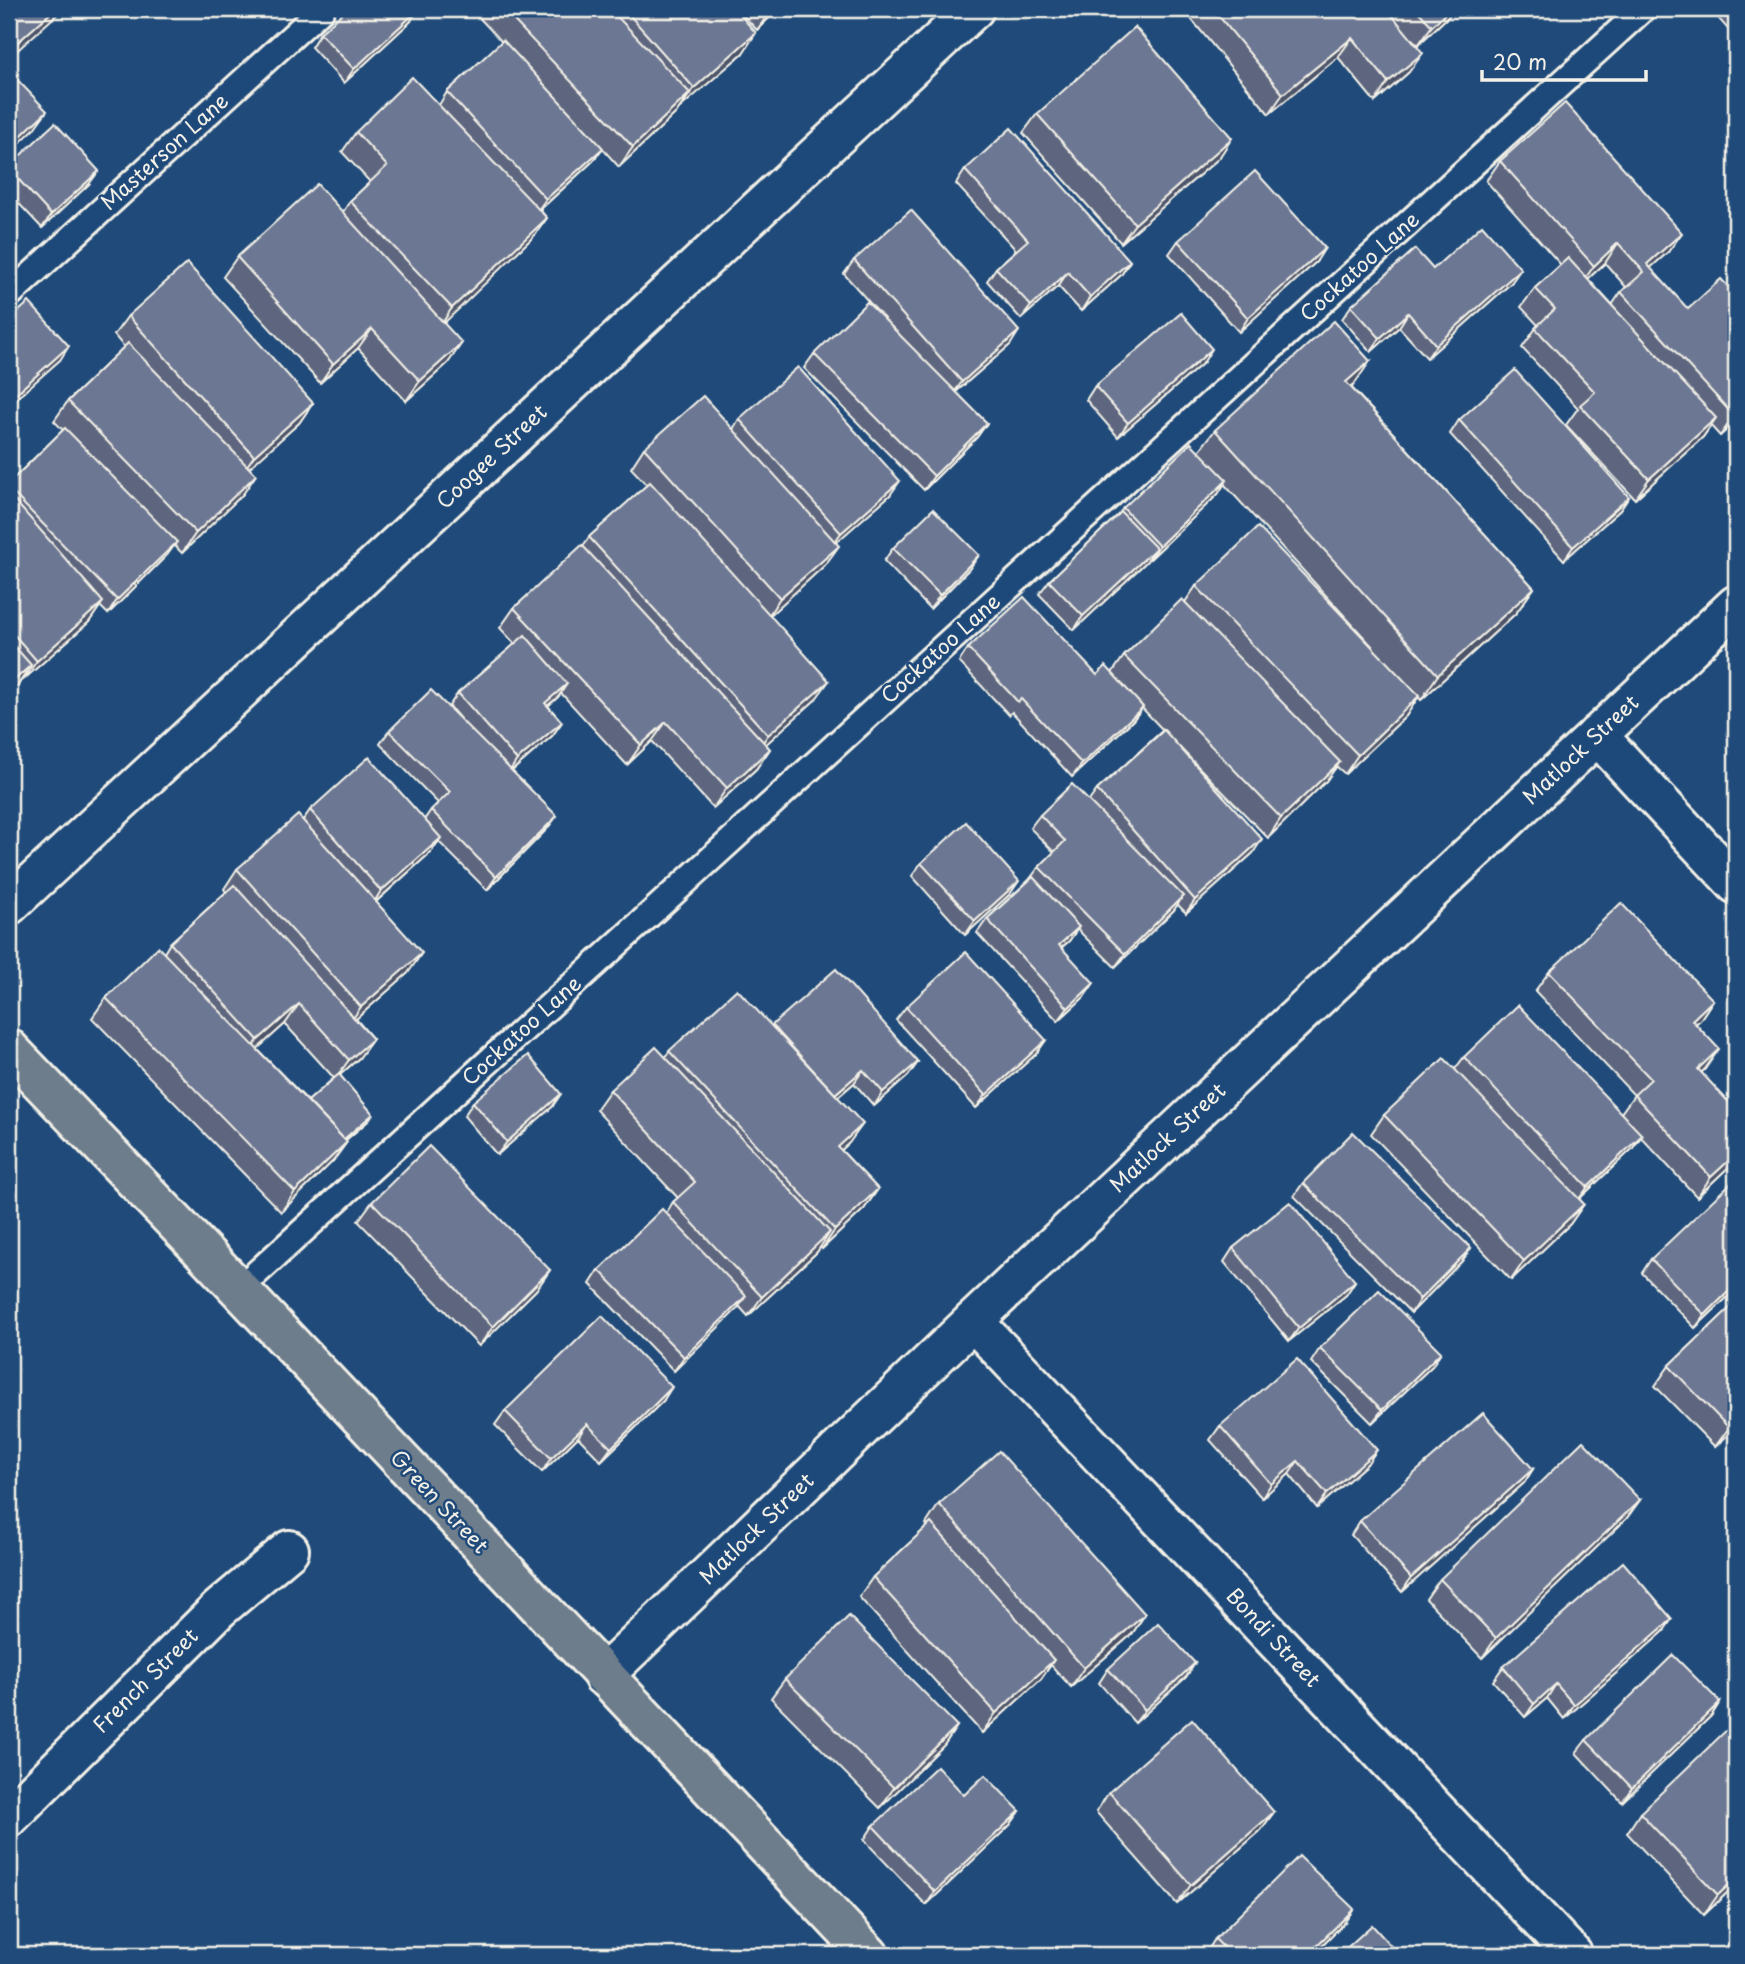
<svg xmlns="http://www.w3.org/2000/svg" width="1745" height="1964" font-family="'Playpen Sans',sans-serif">
<style>
.lines{fill:none;stroke-linecap:round;stroke-linejoin:round}
.service-casing{stroke:#f4f1e8;stroke-width:30}
.minor-casing{stroke:#f4f1e8;stroke-width:44}
.primary-casing{stroke:#f4f1e8;stroke-width:44}
.service{stroke:#1f4a7a;stroke-width:24}
.minor{stroke:#1f4a7a;stroke-width:38}
.primary{stroke:#6d7d8c;stroke-width:38}
.wall{fill:#5d667e;stroke:#f4f1e8;stroke-width:2;fill-rule:evenodd}
.shaded-wall{fill:#4c5367;stroke:#f4f1e8;stroke-width:2}
.building{fill:#6c7793;stroke:#f4f1e8;stroke-width:2}
.labels{text-anchor:middle;stroke-width:5;stroke-linejoin:round;paint-order:stroke}
.street-label{font-size:21px;fill:#f4f1e8;stroke:#1f4a7a}
</style>
<rect width="100%" height="100%" fill="#1f4a7a"/>
<filter id="ink" filterUnits="userSpaceOnUse"><feTurbulence type="fractalNoise" baseFrequency=".0143" numOctaves="2"/><feDisplacementMap in="SourceGraphic" scale="14" xChannelSelector="R" yChannelSelector="G"/><feConvolveMatrix kernelMatrix="1 2 1 2 8 2 1 2 1" color-interpolation-filters="sRGB"/></filter>
<g filter="url(#ink)">
<g class="lines">
<defs>
<g id="service">
<polyline points="9,295 322,9"/>
<polyline points="239,1289 1643,9"/>
</g>
<g id="minor">
<polyline points="1597,735 1736,884"/>
<polyline points="9,905 974,9"/>
<polyline points="973,1321 1573,1955"/>
<polyline points="603,1676 973,1321 1736,605"/>
<polyline points="9,1817 219,1609 289,1550"/>
</g>
<polyline id="primary" points="9,1049 239,1289 869,1955"/>
</defs>
<use href="#service" class="service-casing"/>
<use href="#minor" class="minor-casing"/>
<use href="#primary" class="primary-casing"/>
<use href="#service" class="service"/>
<use href="#minor" class="minor"/>
<use href="#primary" class="primary"/>
</g>
<g class="wall">
<polygon points="473,9 735,9 743,53 680,107 676,113 619,167 602,148 593,161 540,210 547,218 533,237 443,323 448,363 406,401 358,348 320,383 223,277 237,257 343,212 350,201 370,182 342,152 356,132 439,105 447,92 502,42 472,10"/>
<polygon points="737,9 778,9 757,30"/>
<polygon points="1183,9 1456,9 1418,45 1413,40 1409,72 1375,102 1338,57 1269,114"/>
<polygon points="1710,9 1736,9 1736,38"/>
<polygon points="410,22 344,83 311,47 320,33"/>
<polygon points="1037,114 1219,158 1121,243 1023,133"/>
<path d="M1500 161 1668 252 1650 268 1736 421 1720 436 1711 426 1703 437 1635 499 1566 425 1578 408 1522 348 1538 325 1521 307 1535 288 1561 265 1486 181ZM1605 263 1626 287 1621 292 1612 305 1588 279Z"/>
<polygon points="9,166 89,184 42,228 9,193"/>
<polygon points="965,170 1130,261 1121,275 1081,311 1058,286 1021,319 987,281 996,268 1016,250 956,184"/>
<polygon points="1178,241 1316,262 1239,332 1169,254"/>
<polygon points="854,260 1010,345 956,392 987,423 977,437 924,490 804,368 814,354 885,320 844,274"/>
<polygon points="1433,269 1511,283 1427,358 1399,327 1371,352 1342,319 1351,306"/>
<polygon points="128,316 313,403 299,423 249,467 243,494 182,553 174,545 167,555 108,614 100,606 89,622 23,680 22,679 18,685 9,693 9,483 63,430 54,421 68,401 124,347 114,335"/>
<polygon points="1370,361 1351,387 1534,588 1516,613 1421,700 1418,697 1406,716 1345,774 1336,766 1326,781 1268,838 1180,748 1253,853 1186,913 1177,904 1174,910 1115,967 1077,929 1069,941 1061,948 1084,997 1058,1021 977,933 987,919 1029,880 1039,867 1054,852 1030,828 1040,815 1089,801 1097,790 1163,730 1142,708 1133,720 1072,777 1012,712 1009,715 959,662 968,648 1097,675 1112,673 1124,656 1185,602 1196,586 1373,647 1224,484 1218,494 1150,559 1149,558 1146,562 1074,630 1039,594 1049,581 1119,514 1123,508 1199,451 1215,430"/>
<polygon points="1203,363 1118,437 1086,400 1095,386"/>
<path d="M739 419 890 495 836 542 825 565 770 615 815 700 766 744 770 749 756 769 713 808 652 741 627 765 561 693 558 697 548 706 562 722 552 736 512 771 547 829 487 890 438 841 431 852 376 902 408 973 356 1019 373 1039 359 1058 340 1075 368 1121 346 1140 347 1142 333 1161 281 1212 92 1018 106 998 164 953 170 943 226 892 224 889 237 869 303 820 310 810 424 820 431 810 438 803 380 744 389 731 461 720 449 706 458 693 515 644 500 628 514 608 583 546 589 537 647 485 631 468 644 448 733 429ZM285 1024 334 1078 308 1101 257 1049Z"/>
<polygon points="1459,420 1629,497 1620,510 1564,560 1450,434"/>
<polygon points="893,548 979,555 969,569 930,609 884,561"/>
<polygon points="921,863 1010,894 965,935 912,876"/>
<polygon points="1549,972 1713,1000 1700,1020 1695,1024 1705,1069 1701,1073 1736,1110 1736,1160 1697,1197 1641,1137 1632,1149 1579,1199 1584,1204 1570,1224 1511,1280 1371,1134 1384,1115 1455,1069 1464,1057 1621,1113 1634,1095 1535,991"/>
<polygon points="906,1007 1046,1040 1036,1054 976,1108 896,1020"/>
<polygon points="771,1026 918,1062 908,1076 874,1106 854,1083 838,1097 849,1143 841,1150 878,1189 864,1209 822,1249 820,1247 817,1252 748,1316 739,1306 674,1371 590,1284 599,1270 666,1213 673,1202 678,1198 596,1110 610,1090 666,1057 669,1051"/>
<polygon points="473,1102 552,1107 497,1155 464,1116"/>
<polygon points="1303,1183 1471,1248 1462,1261 1411,1313 1294,1196"/>
<polygon points="372,1202 550,1270 536,1290 479,1346 358,1221"/>
<polygon points="1233,1248 1355,1281 1346,1295 1289,1341 1224,1262"/>
<polygon points="1651,1259 1736,1289 1695,1328 1642,1273"/>
<polygon points="1736,1302 1736,1427 1715,1447 1655,1386 1669,1366"/>
<polygon points="1320,1348 1432,1366 1372,1423 1311,1362"/>
<polygon points="663,1401 601,1461 578,1437 542,1472 495,1425 505,1411"/>
<polygon points="1220,1426 1367,1464 1317,1508 1289,1474 1262,1498 1210,1440"/>
<polygon points="1533,1469 1524,1483 1402,1592 1351,1535 1360,1521"/>
<polygon points="1640,1500 1626,1519 1482,1658 1426,1599 1440,1579"/>
<polygon points="939,1504 1145,1614 1132,1634 1071,1687 1051,1665 1041,1679 982,1733 859,1597 873,1577 928,1526 926,1524"/>
<polygon points="1663,1632 1564,1719 1547,1698 1525,1717 1493,1681 1503,1667"/>
<polygon points="1195,1663 1186,1677 1135,1723 1099,1683 1108,1669"/>
<polygon points="785,1679 957,1726 944,1745 880,1808 771,1698"/>
<polygon points="1720,1702 1711,1716 1622,1802 1576,1753 1586,1740"/>
<polygon points="1109,1792 1274,1812 1260,1831 1177,1904 1096,1812"/>
<polygon points="964,1795 1020,1811 1010,1825 926,1905 864,1840 873,1826"/>
<polygon points="1640,1813 1736,1884 1704,1915 1627,1833"/>
<polygon points="1344,1923 1312,1955 1208,1955 1206,1953 1215,1939"/>
</g>
<g class="shaded-wall">
<polygon points="55,9 63,9 9,58 9,50"/>
<polygon points="419,9 410,22 344,83 354,69"/>
<polygon points="774,9 778,9 757,30 767,16"/>
<polygon points="1450,9 1456,9 1418,45 1432,26"/>
<polygon points="756,33 743,53 680,108 694,88"/>
<polygon points="1352,38 1338,57 1269,114 1283,94"/>
<polygon points="1423,53 1409,72 1375,102 1388,82"/>
<polygon points="690,93 676,113 619,167 633,147"/>
<polygon points="47,111 33,130 9,153 9,147"/>
<polygon points="1232,138 1219,158 1121,243 1135,224"/>
<polygon points="603,148 593,161 536,213 546,199"/>
<polygon points="99,171 89,184 42,228 51,215"/>
<polygon points="547,218 533,237 439,328 452,308"/>
<polygon points="1682,233 1668,252 1638,279 1647,264"/>
<polygon points="1618,243 1605,263 1580,286 1594,266"/>
<polygon points="1325,248 1316,262 1239,332 1248,318"/>
<polygon points="1130,261 1121,275 1081,311 1090,297"/>
<polygon points="1521,269 1511,283 1427,358 1436,345"/>
<polygon points="1068,272 1058,286 1021,319 1031,306"/>
<polygon points="1408,313 1399,327 1371,352 1380,338"/>
<polygon points="372,329 358,348 320,383 333,364"/>
<polygon points="1019,331 1010,345 952,395 962,382"/>
<polygon points="462,343 448,363 406,401 420,381"/>
<polygon points="69,346 60,360 9,405 9,400"/>
<polygon points="1212,349 1203,363 1118,437 1128,423"/>
<polygon points="1370,361 1353,386 1329,407 1346,382"/>
<polygon points="313,403 299,423 240,476 254,456"/>
<polygon points="1736,414 1736,421 1720,436 1734,416"/>
<polygon points="1716,418 1703,437 1635,499 1649,479"/>
<polygon points="987,423 977,437 924,490 934,476"/>
<polygon points="256,475 243,494 182,553 196,533"/>
<polygon points="1227,480 1218,494 1150,559 1159,546"/>
<polygon points="900,481 890,495 831,547 841,533"/>
<polygon points="1629,497 1620,510 1564,560 1573,547"/>
<polygon points="177,542 167,555 108,614 117,600"/>
<polygon points="839,546 825,565 767,618 780,598"/>
<polygon points="1156,548 1146,562 1074,630 1083,616"/>
<polygon points="979,555 969,569 930,609 940,595"/>
<polygon points="1534,588 1516,613 1421,700 1438,675"/>
<polygon points="103,602 89,622 23,680 37,661"/>
<polygon points="31,665 18,685 9,693 9,685"/>
<polygon points="829,681 815,700 754,755 768,735"/>
<polygon points="567,684 558,697 535,716 545,703"/>
<polygon points="1419,696 1406,716 1345,774 1358,755"/>
<polygon points="1143,707 1133,720 1072,777 1082,764"/>
<polygon points="562,722 552,736 508,774 517,760"/>
<polygon points="666,722 652,741 627,765 641,745"/>
<polygon points="770,749 756,769 713,808 727,788"/>
<polygon points="1340,762 1326,781 1268,838 1281,818"/>
<polygon points="557,816 547,829 487,890 496,877"/>
<polygon points="441,838 431,852 372,905 381,891"/>
<polygon points="1262,839 1253,853 1186,913 1195,900"/>
<polygon points="1019,881 1010,894 965,935 975,921"/>
<polygon points="1183,896 1174,910 1115,967 1125,954"/>
<polygon points="1079,927 1069,941 1049,958 1059,945"/>
<polygon points="422,953 408,973 347,1027 361,1007"/>
<polygon points="1094,983 1084,997 1058,1021 1068,1008"/>
<polygon points="1713,1000 1700,1020 1678,1040 1692,1020"/>
<polygon points="299,1004 285,1024 245,1060 258,1040"/>
<polygon points="373,1039 359,1058 335,1079 349,1060"/>
<polygon points="1046,1040 1036,1054 976,1108 986,1095"/>
<polygon points="1719,1049 1705,1069 1684,1089 1698,1069"/>
<polygon points="918,1062 908,1076 874,1106 883,1092"/>
<polygon points="863,1070 854,1083 823,1109 833,1096"/>
<polygon points="561,1094 552,1107 497,1155 507,1142"/>
<polygon points="373,1114 368,1121 330,1153 335,1146"/>
<polygon points="863,1124 849,1143 824,1166 838,1147"/>
<polygon points="1642,1135 1632,1149 1578,1200 1588,1187"/>
<polygon points="347,1142 333,1161 281,1212 295,1192"/>
<polygon points="1736,1154 1736,1160 1697,1197 1711,1177"/>
<polygon points="878,1189 864,1209 822,1249 835,1230"/>
<polygon points="1584,1204 1570,1224 1511,1280 1524,1261"/>
<polygon points="830,1232 817,1252 748,1316 762,1297"/>
<polygon points="1471,1248 1462,1261 1411,1313 1420,1299"/>
<polygon points="550,1270 536,1290 479,1346 493,1327"/>
<polygon points="1355,1281 1346,1295 1289,1341 1299,1328"/>
<polygon points="1736,1284 1736,1289 1695,1328 1705,1315"/>
<polygon points="746,1296 737,1309 674,1371 684,1357"/>
<polygon points="1441,1352 1432,1366 1372,1423 1382,1410"/>
<polygon points="672,1387 663,1401 601,1461 611,1448"/>
<polygon points="1736,1420 1736,1427 1715,1447 1729,1428"/>
<polygon points="587,1424 578,1437 542,1472 551,1458"/>
<polygon points="1377,1450 1367,1464 1317,1508 1327,1494"/>
<polygon points="1298,1461 1289,1474 1262,1498 1271,1484"/>
<polygon points="1533,1469 1524,1483 1402,1592 1411,1578"/>
<polygon points="1640,1500 1626,1519 1482,1658 1496,1638"/>
<polygon points="1145,1614 1132,1634 1071,1687 1084,1668"/>
<polygon points="1672,1619 1663,1632 1564,1719 1574,1705"/>
<polygon points="1054,1660 1041,1679 982,1733 996,1713"/>
<polygon points="1195,1663 1186,1677 1135,1723 1145,1710"/>
<polygon points="1556,1684 1547,1698 1525,1717 1534,1704"/>
<polygon points="1720,1702 1711,1716 1622,1802 1632,1788"/>
<polygon points="957,1726 944,1745 880,1808 894,1788"/>
<polygon points="1020,1811 1010,1825 926,1905 935,1892"/>
<polygon points="1274,1812 1260,1831 1177,1904 1191,1885"/>
<polygon points="1736,1878 1736,1884 1704,1915 1718,1895"/>
<polygon points="1354,1909 1344,1923 1312,1955 1307,1955"/>
</g>
<g class="building">
<polygon points="9,9 55,9 9,50"/>
<polygon points="347,9 419,9 354,69 320,33"/>
<polygon points="503,9 610,9 690,93 633,147"/>
<polygon points="624,9 735,9 756,33 694,88"/>
<polygon points="759,9 774,9 767,16"/>
<polygon points="1213,9 1387,9 1423,53 1388,82 1352,38 1283,94"/>
<polygon points="1416,9 1450,9 1432,26"/>
<polygon points="1135,27 1232,138 1135,224 1037,114"/>
<polygon points="503,40 603,148 546,199 447,92"/>
<polygon points="9,71 47,111 9,147"/>
<polygon points="412,77 547,218 452,308 350,201 387,166 356,132"/>
<polygon points="1565,103 1682,233 1647,264 1688,309 1721,279 1736,295 1736,414 1734,416 1621,292 1644,272 1618,243 1594,266 1500,161"/>
<polygon points="55,123 99,171 51,215 9,169 9,166"/>
<polygon points="1011,128 1130,261 1090,297 1068,272 1031,306 996,268 1028,240 965,170"/>
<polygon points="1255,171 1325,248 1248,318 1178,241"/>
<polygon points="317,184 462,343 420,381 372,329 333,364 237,257"/>
<polygon points="911,210 1019,331 962,382 854,260"/>
<polygon points="1482,225 1521,269 1436,345 1408,313 1380,338 1351,306 1415,249 1433,269"/>
<polygon points="1568,258 1716,418 1649,479 1580,405 1595,392 1535,328 1555,309 1535,288"/>
<polygon points="187,263 313,403 254,456 128,316"/>
<polygon points="29,302 69,346 9,400 9,320"/>
<polygon points="867,302 987,423 934,476 814,354"/>
<polygon points="1181,313 1212,349 1128,423 1095,386"/>
<polygon points="1334,321 1370,361 1346,382 1534,588 1438,675 1215,430"/>
<polygon points="128,343 256,475 196,533 68,401"/>
<polygon points="798,367 900,481 841,533 739,419"/>
<polygon points="1515,370 1629,497 1573,547 1459,420"/>
<polygon points="703,396 839,546 780,598 644,448"/>
<polygon points="65,428 177,542 117,600 9,489 9,483"/>
<polygon points="1191,443 1227,480 1159,546 1123,508"/>
<polygon points="650,482 829,681 768,735 589,537"/>
<polygon points="9,494 103,602 37,661 9,629"/>
<polygon points="933,509 979,555 940,595 893,548"/>
<polygon points="1121,512 1156,548 1083,616 1049,581"/>
<polygon points="1258,527 1419,696 1358,755 1196,586"/>
<polygon points="582,545 770,749 727,788 666,722 641,745 514,608"/>
<polygon points="1024,597 1097,675 1106,666 1143,707 1082,764 1021,699 1018,702 968,648"/>
<polygon points="1182,599 1340,762 1281,818 1124,656"/>
<polygon points="525,635 567,684 545,703 562,722 517,760 458,693"/>
<polygon points="9,640 31,665 9,685"/>
<polygon points="431,690 557,816 496,877 431,810 450,792 389,731"/>
<polygon points="1164,730 1262,839 1195,900 1097,790"/>
<polygon points="369,757 441,838 381,891 310,810"/>
<polygon points="1072,784 1183,896 1125,954 1039,867 1065,841 1040,815"/>
<polygon points="298,815 422,953 361,1007 237,869"/>
<polygon points="966,822 1019,881 975,921 921,863"/>
<polygon points="1033,877 1079,927 1059,945 1094,983 1068,1008 987,919"/>
<polygon points="234,885 373,1039 349,1060 299,1004 258,1040 170,943"/>
<polygon points="1621,903 1713,1000 1692,1020 1719,1049 1698,1069 1736,1110 1736,1154 1711,1177 1634,1095 1651,1079 1549,972"/>
<polygon points="158,947 347,1142 295,1192 106,998"/>
<polygon points="966,952 1046,1040 986,1095 906,1007"/>
<polygon points="836,969 918,1062 883,1092 863,1070 835,1094 772,1025"/>
<polygon points="737,989 863,1124 838,1147 878,1189 835,1230 669,1051"/>
<polygon points="1518,1005 1642,1135 1588,1187 1464,1057"/>
<polygon points="656,1047 830,1232 762,1297 673,1202 695,1182 610,1090"/>
<polygon points="528,1055 561,1094 507,1142 473,1102"/>
<polygon points="1444,1058 1584,1204 1524,1261 1384,1115"/>
<polygon points="339,1074 373,1114 344,1139 308,1101"/>
<polygon points="1353,1132 1471,1248 1420,1299 1303,1183"/>
<polygon points="429,1146 550,1270 493,1327 372,1202"/>
<polygon points="1736,1178 1736,1284 1705,1315 1651,1259"/>
<polygon points="1290,1202 1355,1281 1299,1328 1233,1248"/>
<polygon points="662,1209 746,1296 684,1357 599,1270"/>
<polygon points="1379,1290 1441,1352 1382,1410 1320,1348"/>
<polygon points="1736,1302 1736,1420 1729,1428 1669,1366"/>
<polygon points="602,1316 672,1387 611,1448 587,1424 551,1458 505,1411"/>
<polygon points="1297,1359 1377,1450 1327,1494 1298,1461 1271,1484 1220,1426"/>
<polygon points="1483,1413 1533,1469 1411,1578 1360,1521"/>
<polygon points="1583,1441 1640,1500 1496,1638 1440,1579"/>
<polygon points="999,1451 1145,1614 1084,1668 939,1504"/>
<polygon points="931,1523 1054,1660 996,1713 873,1577"/>
<polygon points="1623,1562 1672,1619 1574,1705 1556,1684 1534,1704 1503,1667"/>
<polygon points="849,1616 957,1726 894,1788 785,1679"/>
<polygon points="1158,1623 1195,1663 1145,1710 1108,1669"/>
<polygon points="1673,1655 1720,1702 1632,1788 1586,1740"/>
<polygon points="1192,1719 1274,1812 1191,1885 1109,1792"/>
<polygon points="1736,1721 1736,1878 1718,1895 1640,1813"/>
<polygon points="937,1766 964,1795 985,1775 1020,1811 935,1892 873,1826"/>
<polygon points="1299,1856 1354,1909 1307,1955 1231,1955 1215,1939"/>
<polygon points="1372,1925 1399,1955 1339,1955"/>
</g>
</g>
<g class="labels">
<g class="street-label">
<text transform="translate(165 152) rotate(-42)" y="7">Masterson Lane</text>
<text transform="translate(1360 267) rotate(-42)" y="7">Cockatoo Lane</text>
<text transform="translate(492 457) rotate(-43)" y="7">Coogee Street</text>
<text transform="translate(941 649) rotate(-42)" y="7">Cockatoo Lane</text>
<text transform="translate(1581 750) rotate(-43)" y="7">Matlock Street</text>
<text transform="translate(522 1031) rotate(-42)" y="7">Cockatoo Lane</text>
<text transform="translate(1168 1138) rotate(-43)" y="7">Matlock Street</text>
<text transform="translate(439 1502) rotate(47)" y="7">Green Street</text>
<text transform="translate(757 1529) rotate(-44)" y="7">Matlock Street</text>
<text transform="translate(1273 1638) rotate(47)" y="7">Bondi Street</text>
<text transform="translate(146 1681) rotate(-45)" y="7">French Street</text>
</g>
</g>
<rect width="1745" height="1964" fill="none" stroke="#1f4a7a" stroke-width="35"/>
<rect x="18" y="18" width="1710" height="1929" fill="none" stroke="#f4f1e8" stroke-width="2.5" filter="url(#ink)"/>
<path d="M1482 70v10h164v-10" fill="none" stroke="#f4f1e8" stroke-width="3.5"/>
<text x="1493" y="70" font-size="21" fill="#f4f1e8" stroke="#1f4a7a" stroke-width="5" paint-order="stroke">20 m</text>
</svg>
